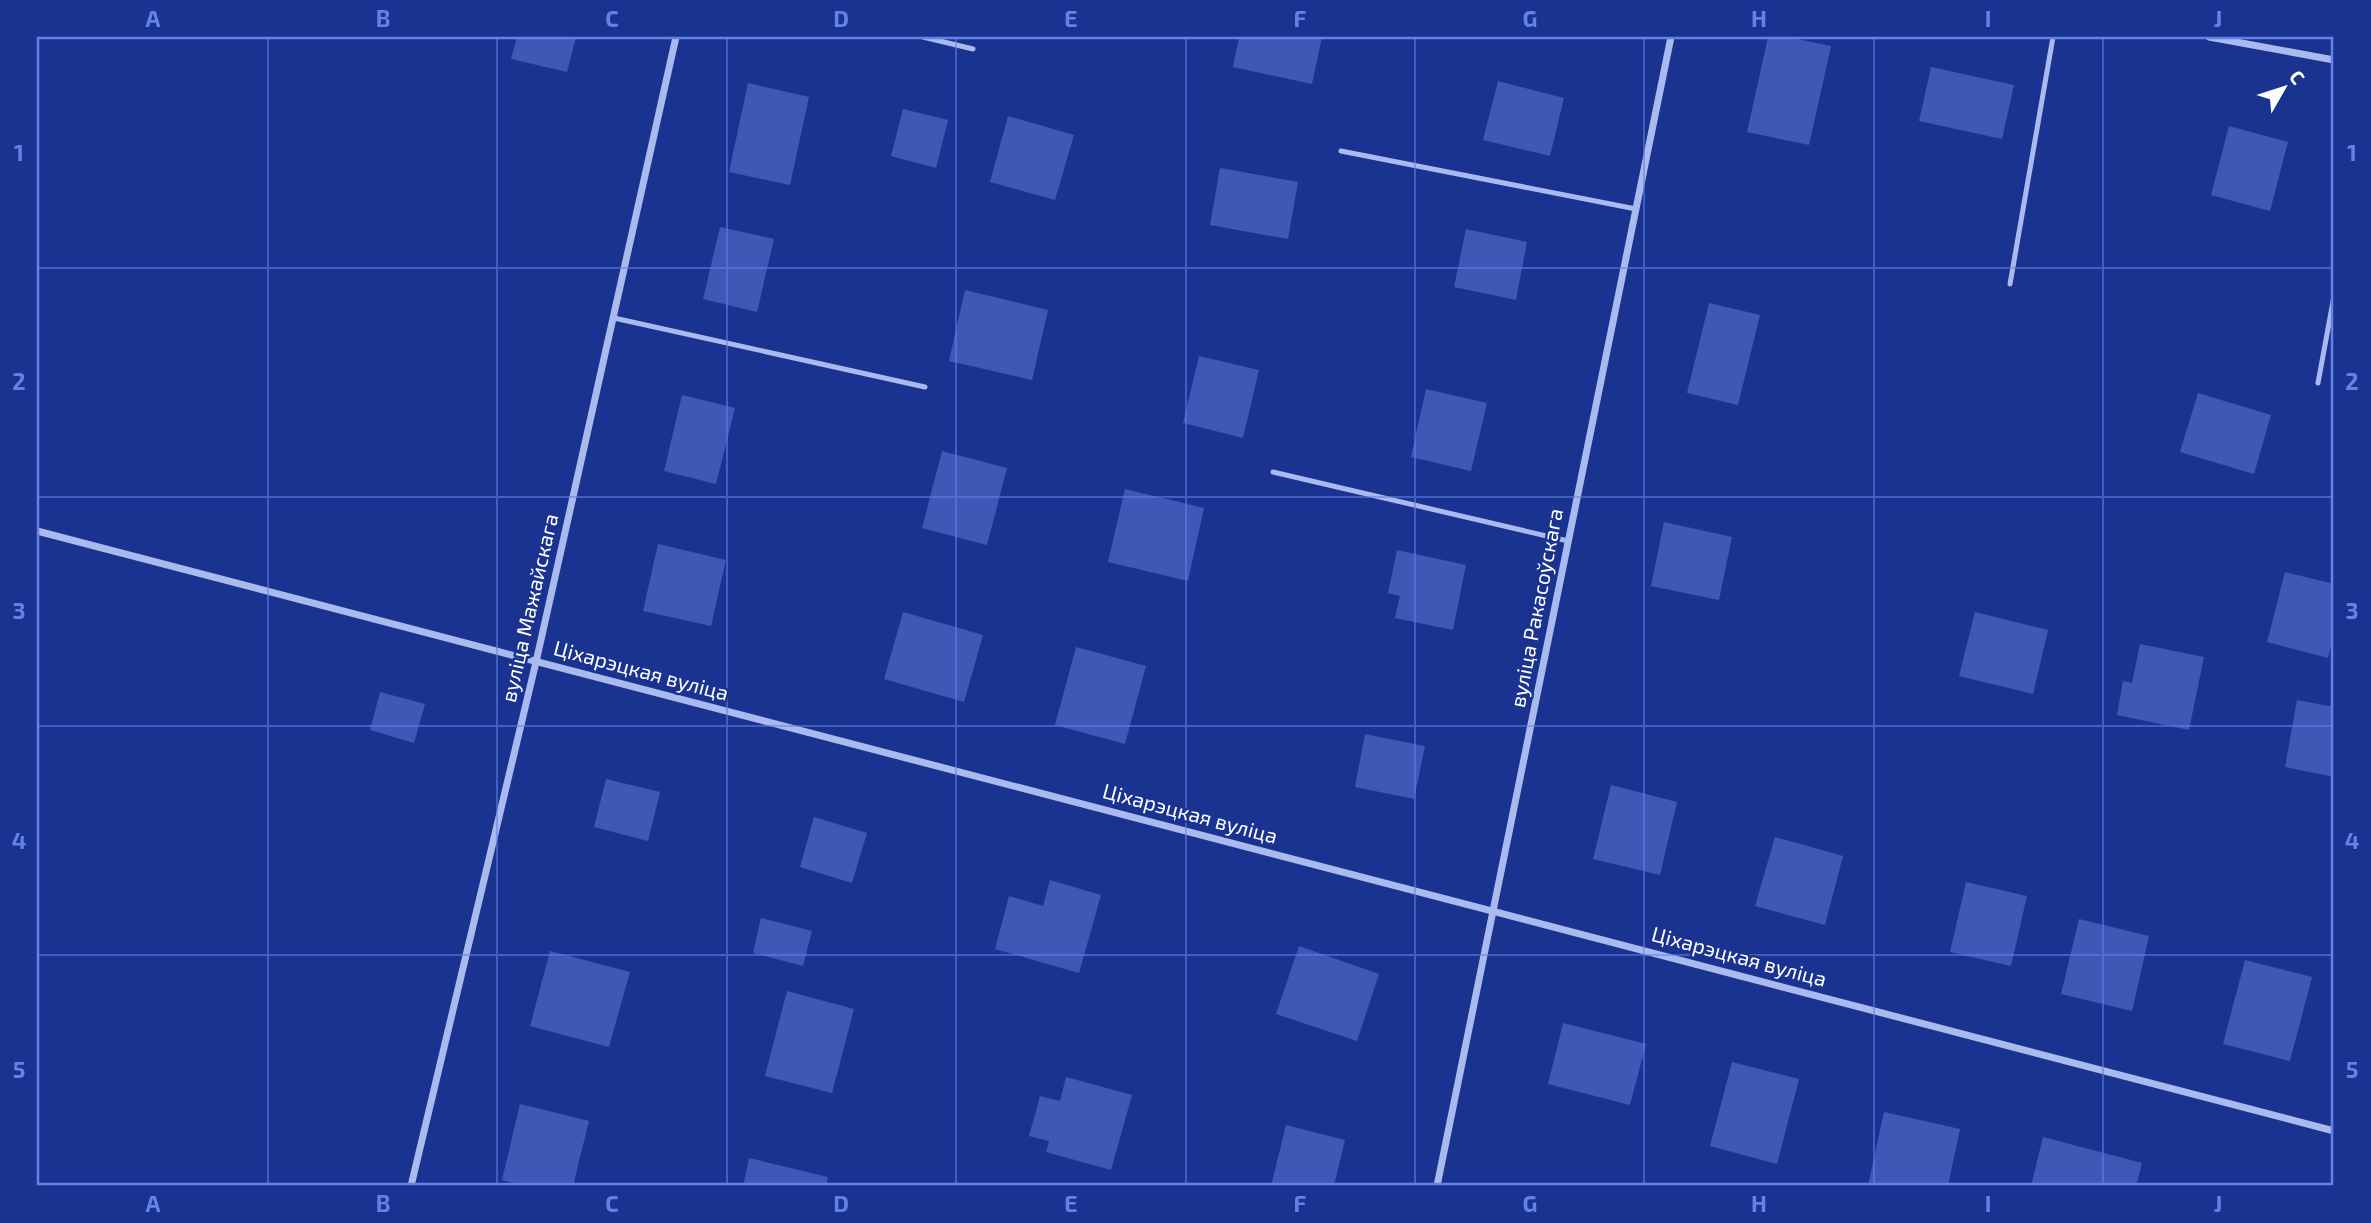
<svg xmlns="http://www.w3.org/2000/svg" width="2371" height="1223" font-family="'Exo 2',sans-serif">
<style>
.building{fill:#3f58b6}
.lines{fill:none;stroke-linecap:round;stroke-linejoin:round}
.service{stroke:#aab9ee;stroke-width:5}
.minor{stroke:#aab9ee;stroke-width:7}
.grid{fill:none;stroke:#6183e4;stroke-width:2;stroke-opacity:0.55}
.labels{text-anchor:middle;stroke-width:5;stroke-linejoin:round;paint-order:stroke}
.street-label{font-size:21px;fill:#fff;stroke:#1b3390}
.neatline{fill:none;stroke:#6183e4;stroke-width:2.5}
.grid-label{font-size:23px;text-anchor:middle;font-weight:bold;fill:#6183e4}
</style>
<rect width="100%" height="100%" fill="#1b3390"/>
<g class="building">
<polygon points="517,37 576,37 567,72 511,59"/>
<polygon points="1239,37 1322,37 1312,84 1233,67"/>
<polygon points="1768,37 1787,37 1831,46 1809,145 1747,132"/>
<polygon points="1931,67 2014,85 2002,139 1919,121"/>
<polygon points="1498,81 1564,98 1550,156 1483,140"/>
<polygon points="748,83 809,97 790,185 729,172"/>
<polygon points="903,109 948,120 936,168 891,156"/>
<polygon points="1008,116 1074,135 1055,200 990,182"/>
<polygon points="2229,126 2288,142 2270,211 2211,195"/>
<polygon points="1220,168 1298,182 1288,239 1210,225"/>
<polygon points="720,227 774,239 757,312 703,299"/>
<polygon points="1466,229 1527,242 1516,300 1454,287"/>
<polygon points="965,290 1048,310 1032,380 949,361"/>
<polygon points="1709,303 1760,315 1738,405 1687,393"/>
<polygon points="1199,356 1259,370 1243,438 1183,423"/>
<polygon points="1426,389 1487,403 1471,471 1411,457"/>
<polygon points="2198,393 2271,415 2254,474 2180,452"/>
<polygon points="682,395 735,408 716,484 664,471"/>
<polygon points="942,451 1007,468 987,545 922,528"/>
<polygon points="1125,489 1204,508 1188,581 1108,562"/>
<polygon points="1664,522 1732,537 1719,600 1651,586"/>
<polygon points="658,544 726,560 711,626 643,611"/>
<polygon points="1397,550 1466,565 1453,630 1395,618 1400,596 1388,593"/>
<polygon points="2285,572 2334,584 2334,634 2328,658 2267,642"/>
<polygon points="903,612 983,635 964,702 884,679"/>
<polygon points="1975,612 2048,630 2033,694 1959,676"/>
<polygon points="2140,644 2204,657 2189,730 2117,715 2123,681 2132,683"/>
<polygon points="1076,647 1146,666 1125,744 1055,725"/>
<polygon points="380,692 425,704 414,743 370,730"/>
<polygon points="2297,700 2334,707 2334,777 2285,767"/>
<polygon points="1365,734 1425,746 1414,799 1355,787"/>
<polygon points="606,779 660,792 648,841 594,827"/>
<polygon points="1611,785 1677,802 1660,875 1593,859"/>
<polygon points="814,817 867,833 852,883 800,867"/>
<polygon points="1775,837 1843,856 1825,925 1755,906"/>
<polygon points="1050,880 1101,895 1079,973 995,949 1009,896 1043,906"/>
<polygon points="1966,882 2027,896 2011,966 1950,952"/>
<polygon points="761,918 812,931 803,966 753,953"/>
<polygon points="2079,919 2149,936 2132,1011 2061,994"/>
<polygon points="1299,946 1379,974 1357,1041 1276,1014"/>
<polygon points="550,951 630,972 609,1047 530,1026"/>
<polygon points="2245,960 2312,977 2290,1061 2223,1044"/>
<polygon points="787,991 854,1009 832,1093 765,1076"/>
<polygon points="1563,1023 1646,1044 1630,1105 1548,1084"/>
<polygon points="1732,1062 1799,1079 1777,1164 1710,1146"/>
<polygon points="1066,1077 1132,1095 1111,1170 1046,1152 1049,1141 1029,1136 1040,1096 1060,1101"/>
<polygon points="520,1104 589,1121 573,1186 527,1186 502,1180"/>
<polygon points="1884,1112 1960,1129 1948,1186 1868,1186"/>
<polygon points="1286,1125 1345,1140 1334,1186 1271,1186"/>
<polygon points="2043,1137 2142,1163 2136,1186 2031,1186"/>
<polygon points="749,1158 828,1177 826,1186 743,1186"/>
</g>
<g class="lines">
<g class="service">
<polyline points="923,37 973,49"/>
<polyline points="1341,151 1636,209"/>
<polyline points="2010,284 2053,37"/>
<polyline points="614,318 925,387"/>
<polyline points="2318,383 2334,296"/>
<polyline points="1273,472 1568,541"/>
</g>
<g class="minor">
<polyline points="2209,37 2334,60"/>
<polyline points="37,531 2334,1131"/>
<polyline points="411,1186 536,662 676,37"/>
<polyline points="1437,1186 1671,37"/>
</g>
</g>
<path class="grid" d="M268 37V1186M497 37V1186M727 37V1186M956 37V1186M1186 37V1186M1415 37V1186M1644 37V1186M1874 37V1186M2103 37V1186M37 268H2334M37 497H2334M37 726H2334M37 955H2334"/>
<g class="labels">
<g class="street-label">
<text transform="translate(530 608) rotate(-77)" y="7">вуліца Мажайскага</text>
<text transform="translate(1537 608) rotate(-79)" y="7">вуліца Ракасоўскага</text>
<text transform="translate(641 671) rotate(15)" y="7">Ціхарэцкая вуліца</text>
<text transform="translate(1190 814) rotate(15)" y="7">Ціхарэцкая вуліца</text>
<text transform="translate(1739 957) rotate(15)" y="7">Ціхарэцкая вуліца</text>
</g>
</g>
<rect width="2371" height="1223" fill="none" stroke="#1b3390" stroke-width="77"/>
<g transform="translate(2284 88) rotate(51)" stroke="#1b3390" stroke-width="5" paint-order="stroke">
<path d="M0-5L12 26L0 18L-12 26Z" fill="#ffffff"/>
<text y="-10" font-size="19" font-weight="bold" text-anchor="middle" fill="#ffffff">С</text>
</g>
<rect x="38" y="38" width="2294" height="1146" class="neatline"/>
<g class="grid-label">
<text x="153" y="27">A</text>
<text x="383" y="27">B</text>
<text x="612" y="27">C</text>
<text x="841" y="27">D</text>
<text x="1071" y="27">E</text>
<text x="1300" y="27">F</text>
<text x="1530" y="27">G</text>
<text x="1759" y="27">H</text>
<text x="1988" y="27">I</text>
<text x="2218" y="27">J</text>
<text x="19" y="161">1</text>
<text x="2352" y="161">1</text>
<text x="19" y="390">2</text>
<text x="2352" y="390">2</text>
<text x="19" y="619">3</text>
<text x="2352" y="619">3</text>
<text x="19" y="849">4</text>
<text x="2352" y="849">4</text>
<text x="19" y="1078">5</text>
<text x="2352" y="1078">5</text>
<text x="153" y="1212">A</text>
<text x="383" y="1212">B</text>
<text x="612" y="1212">C</text>
<text x="841" y="1212">D</text>
<text x="1071" y="1212">E</text>
<text x="1300" y="1212">F</text>
<text x="1530" y="1212">G</text>
<text x="1759" y="1212">H</text>
<text x="1988" y="1212">I</text>
<text x="2218" y="1212">J</text>
</g>
</svg>
